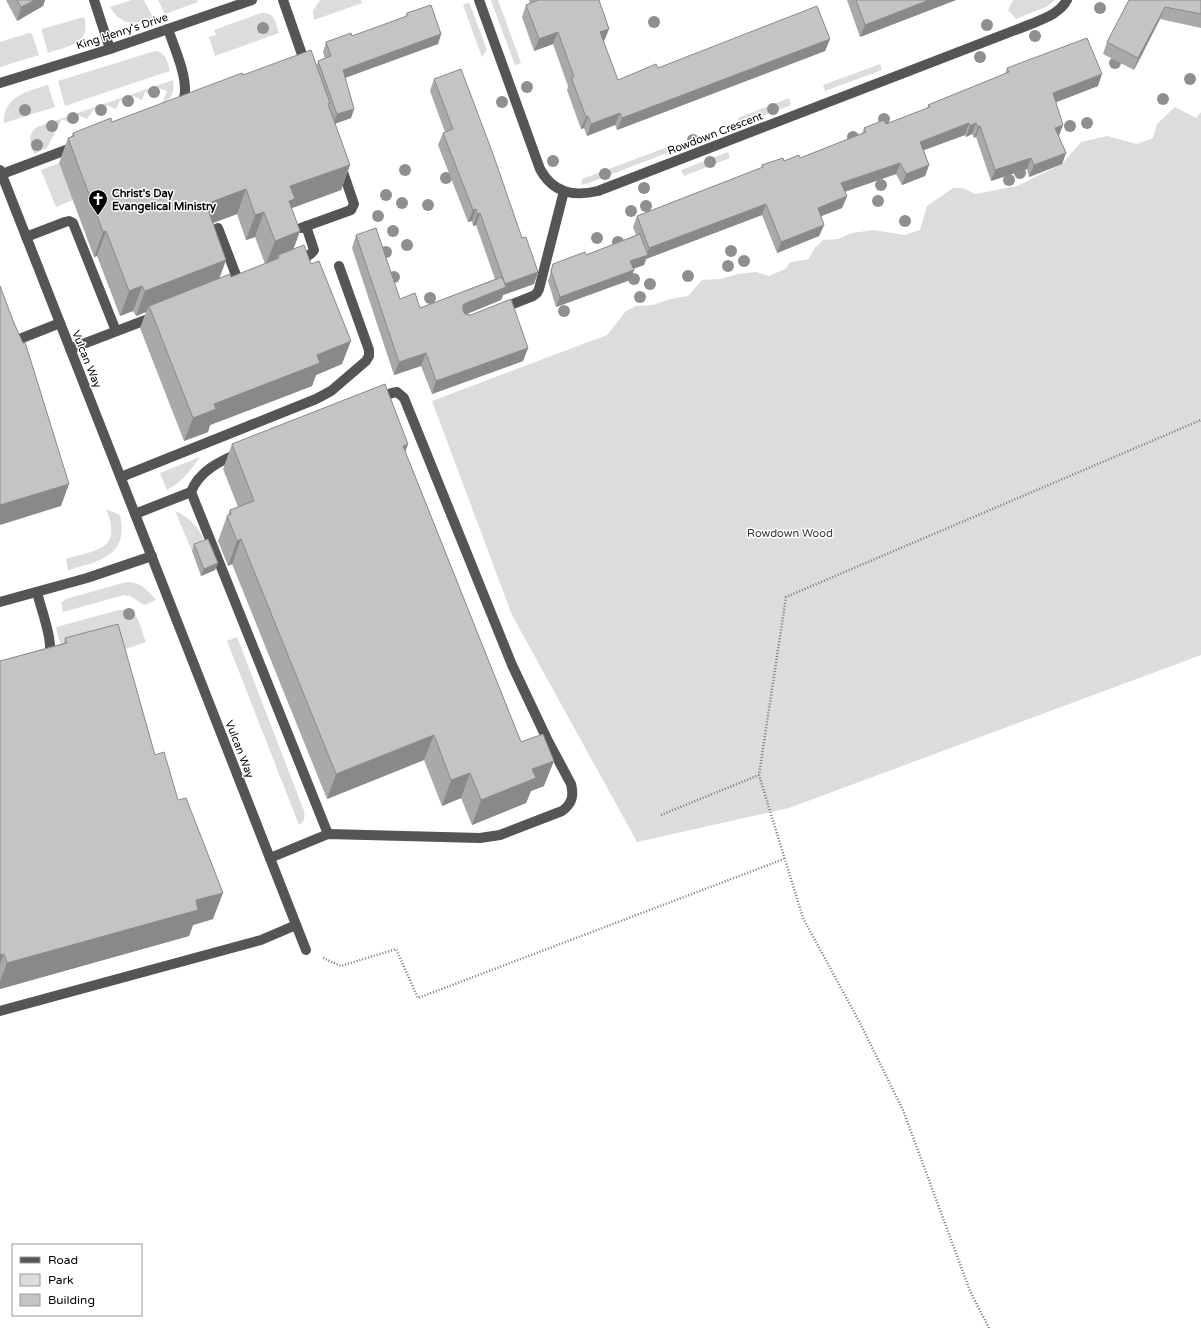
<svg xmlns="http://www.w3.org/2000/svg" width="1201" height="1328" font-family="'Varela Round',sans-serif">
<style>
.green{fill:#dcdcdc}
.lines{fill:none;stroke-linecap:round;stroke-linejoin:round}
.path{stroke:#777;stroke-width:2.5;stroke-dasharray:1 2;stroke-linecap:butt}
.minor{stroke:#555;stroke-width:10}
.tree{fill:#8f8f8f}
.wall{fill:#a9a9a9;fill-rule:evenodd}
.shaded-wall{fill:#898989}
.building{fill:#c4c4c4;stroke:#898989}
.labels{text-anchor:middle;stroke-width:3;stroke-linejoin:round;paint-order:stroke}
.street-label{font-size:11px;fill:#000;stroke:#fff}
.poi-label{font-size:11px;font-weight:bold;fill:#000;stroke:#fff;text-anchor:start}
.park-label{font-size:11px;fill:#333;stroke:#fff}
</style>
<rect width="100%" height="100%" fill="#fff"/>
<g class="green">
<path d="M132 0H144L153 18C133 25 122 26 110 7Z"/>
<polygon points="158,0 197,0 198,2 165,14"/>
<polygon points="320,0 361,0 362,3 314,20 313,11"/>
<polygon points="493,0 498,0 521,63 515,65 491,1"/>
<polygon points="1013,0 1055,0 1048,6 1016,19 1008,10"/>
<polygon points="469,2 487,50 482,57 463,5"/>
<path d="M261 13C276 13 275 21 279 33L215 56 209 37 216 35 214 30Z"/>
<path d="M84 17C92 44 68 46 48 53L42 31V29Z"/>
<polygon points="29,33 32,34 39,55 0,67 0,42"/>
<path d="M155 51C166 52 167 61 170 71L65 106 58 81Z"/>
<polygon points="880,64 882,70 825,91 823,85"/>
<path d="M173 80C175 91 172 100 161 105L167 91 158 88 154 96 145 92 142 100 133 96 129 104 120 100 116 109 107 105 102 113 94 109 87 119 78 115 72 124 62 119 47 148 34 154C30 144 27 134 37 127Z"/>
<path d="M48 85 55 107 4 123C3 96 28 91 48 85Z"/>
<polygon points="789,98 791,105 740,124 738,118"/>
<polygon points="1175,107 1196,118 1201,112 1201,655 789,808 637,842 512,615 432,401 607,335 626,311 636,306 653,305 670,299 688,296 702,280 721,279 738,274 756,272 769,276 785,269 791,262 809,259 814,249 823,240 838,239 852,233 874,230 904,235 920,230 927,206 953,188 963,188 975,194 1017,186 1062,164 1081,142 1107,136 1137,144 1153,138 1157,124"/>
<polygon points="670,146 672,151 589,183 581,185 582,179"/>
<polygon points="728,152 730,158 684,176 681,170"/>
<polygon points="59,163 73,200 56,207 41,170"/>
<path d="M200 457C192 469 181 483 167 490L160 473Z"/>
<path d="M106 509 120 515C129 556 100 561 68 570L66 559C97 549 123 551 106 509Z"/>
<path d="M175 511C190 517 203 531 205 546L192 551Z"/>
<path d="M126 582C139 581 148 590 156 600L144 605 130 596 124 595 63 612 61 603 66 599Z"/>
<path d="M129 609C139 614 142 633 146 642L117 652 61 648 56 627 119 610Z"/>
<path d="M237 637 304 811C305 817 305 821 299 825L227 641Z"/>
</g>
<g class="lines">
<g class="path">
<polyline points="661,815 759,775"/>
<polyline points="323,958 341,966 396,949 418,998 784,859"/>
<polyline points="989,1328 970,1291 903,1110 860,1023 803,918 759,775 786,597 1201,420"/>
</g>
<g class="minor">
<polyline points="94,0 110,49"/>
<polyline points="283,0 306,66"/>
<path d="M479 0 540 169C553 193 573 197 598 191L1031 24C1045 18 1060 13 1067 0"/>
<path d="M168 29C174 47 186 73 185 92 185 97 182 102 179 106"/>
<polyline points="0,83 110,49 252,0"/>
<polyline points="0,170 306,950"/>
<polyline points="2,174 74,147"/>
<polyline points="218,228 239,283"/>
<polyline points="301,228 351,210 354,204 341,166"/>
<polyline points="26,237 65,222 69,221 73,223 116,331"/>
<path d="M295 261C302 258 310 257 314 250L306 226"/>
<polyline points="500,309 533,296 537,293 539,289 564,191"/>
<polyline points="12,342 60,323"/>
<polyline points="70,349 156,316"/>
<polyline points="121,477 316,399 331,391 366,361 369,356 369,350 339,266"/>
<polyline points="191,492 328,834"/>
<path d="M135 514 191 492C199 471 220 461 239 453"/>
<path d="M37 592C40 606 51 634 50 648 50 652 48 656 45 658"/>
<polyline points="0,602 87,578 152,556"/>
<path d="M270 858 328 834 480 838 500 835 562 811C572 804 574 796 571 784L547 739 512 665 404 398 397 392 392 393 377 399"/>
<polyline points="0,1011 261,940 296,925"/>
</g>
</g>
<g class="tree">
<circle cx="1100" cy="8" r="6"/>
<circle cx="654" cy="22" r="6"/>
<circle cx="987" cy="25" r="6"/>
<circle cx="263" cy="28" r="6"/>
<circle cx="1035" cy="36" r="6"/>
<circle cx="980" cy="57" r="6"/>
<circle cx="1115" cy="63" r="6"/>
<circle cx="1190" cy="79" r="6"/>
<circle cx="527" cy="87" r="6"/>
<circle cx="154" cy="92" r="6"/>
<circle cx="1163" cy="99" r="6"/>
<circle cx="128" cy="101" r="6"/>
<circle cx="502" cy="102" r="6"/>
<circle cx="773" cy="109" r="6"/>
<circle cx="25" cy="110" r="6"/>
<circle cx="101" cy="110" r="6"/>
<circle cx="73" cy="118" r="6"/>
<circle cx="884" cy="119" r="6"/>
<circle cx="1087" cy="123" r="6"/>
<circle cx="52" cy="126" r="6"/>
<circle cx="1070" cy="126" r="6"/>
<circle cx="853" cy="137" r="6"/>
<circle cx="693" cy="140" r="6"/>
<circle cx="37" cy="145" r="6"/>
<circle cx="553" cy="161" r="6"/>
<circle cx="710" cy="162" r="6"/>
<circle cx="405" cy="170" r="6"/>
<circle cx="1020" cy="173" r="6"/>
<circle cx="605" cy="174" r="6"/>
<circle cx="446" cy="178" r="6"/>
<circle cx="1009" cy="180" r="6"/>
<circle cx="881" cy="185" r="6"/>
<circle cx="644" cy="188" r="6"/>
<circle cx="386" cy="195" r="6"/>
<circle cx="878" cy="201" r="6"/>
<circle cx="402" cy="203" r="6"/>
<circle cx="428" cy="205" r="6"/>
<circle cx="646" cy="206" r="6"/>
<circle cx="631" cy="211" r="6"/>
<circle cx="378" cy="216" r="6"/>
<circle cx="905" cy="221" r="6"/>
<circle cx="393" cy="231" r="6"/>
<circle cx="597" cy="238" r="6"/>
<circle cx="618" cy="242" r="6"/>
<circle cx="407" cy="245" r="6"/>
<circle cx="731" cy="251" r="6"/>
<circle cx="386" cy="252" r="6"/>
<circle cx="744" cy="261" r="6"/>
<circle cx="728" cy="266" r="6"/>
<circle cx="688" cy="276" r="6"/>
<circle cx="394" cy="277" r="6"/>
<circle cx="634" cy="279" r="6"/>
<circle cx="650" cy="284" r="6"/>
<circle cx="640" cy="297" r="6"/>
<circle cx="430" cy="298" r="6"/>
<circle cx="564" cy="311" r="6"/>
<circle cx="129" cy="614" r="6"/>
</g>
<g class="wall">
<polygon points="6,0 45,0 43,6 17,21"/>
<polygon points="529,0 599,0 609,29 604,41 603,41 618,80 658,68 830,39 825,51 617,130 615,125 587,136 584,128 581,129 567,90 568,86 553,44 534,51 522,17 526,5 530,3"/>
<polygon points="847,0 956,0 860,37"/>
<polygon points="1129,0 1201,0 1201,28 1160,19 1134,70 1103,54 1107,42"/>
<path d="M407 13 441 34 438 44 345 78 354 109 351 118 335 124 350 165 341 190 292 208V209L300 231 293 249 342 364 316 375 312 386 210 425 208 432 184 441 140 328 146 312 136 316 133 311 120 316 97 256 94 257 59 163 68 138 71 137 73 133 112 122 243 75 317 65 318 61 325 59 323 52 326 42 352 36 405 17ZM237 214 246 240 255 237 265 264 231 277 219 278 226 260 213 223Z"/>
<polygon points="1007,68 1098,86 1056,102 1059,136 1066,153 1062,164 1029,177 1027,169 991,181 976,137 974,138 972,134 966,137 965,135 924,150 929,165 925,176 902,185 896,174 845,192 847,196 842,208 821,216 824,225 819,236 777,253 762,215 646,259 644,265 633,269 634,270 630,280 556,307 548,281 553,264 586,255 636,235 633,227 637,216 761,168 762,165 800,158 862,134 864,128 886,124 927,108 928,105 1005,74"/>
<polygon points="434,79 522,238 538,272 534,284 503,295 501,300 466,314 528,348 523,361 432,394 421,366 394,375 352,248 356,235 400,299 420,308 495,279 476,225 473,226 472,221 468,222 438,145 443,133 445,132 430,91"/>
<polygon points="232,444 408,444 405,451 521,742 544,786 531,791 526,803 472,825 461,798 442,806 424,760 327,799 232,564 228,566 218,541 227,516 228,515 230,510 238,507 223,469"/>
<polygon points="194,544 218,563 215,570 201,576 192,551"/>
<polygon points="65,638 155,755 178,800 213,919 193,925 189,936 0,989 0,661 64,643"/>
</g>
<g class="shaded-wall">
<polygon points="35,0 45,0 43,6 17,21 21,7"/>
<polygon points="929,0 956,0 860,37 865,25"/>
<polygon points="1165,7 1160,19 1134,70 1138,58"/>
<polygon points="609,29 604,41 596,44 600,32"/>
<polygon points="558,32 553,44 534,51 539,39"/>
<polygon points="441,34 438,44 339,80 343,70"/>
<polygon points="830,39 825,51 617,130 622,118"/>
<polygon points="1102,74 1098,86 1049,105 1053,93"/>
<polygon points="354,109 351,118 333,124 337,114"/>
<polygon points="620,113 615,125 587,136 591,124"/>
<polygon points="588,116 584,128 581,129 586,117"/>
<polygon points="969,123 965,135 916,153 920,142"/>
<polygon points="976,123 972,134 966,137 970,126"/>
<polygon points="1063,125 1059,136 1055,128"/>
<polygon points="980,126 976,137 974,138 978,127"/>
<polygon points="1066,153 1062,164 1029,177 1034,165"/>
<polygon points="1031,158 1027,169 991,181 995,170"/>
<polygon points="900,163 896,174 837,194 841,183"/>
<polygon points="350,165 341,190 292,208 286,224 290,186"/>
<polygon points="929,165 925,176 902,185 906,174"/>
<polygon points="246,189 237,214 197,229 206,204"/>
<polygon points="847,196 842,208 814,219 818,208"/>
<polygon points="766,204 762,215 646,259 644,265 627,271 630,261 647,255 649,248"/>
<polygon points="476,209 472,221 468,222 473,210"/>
<polygon points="264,212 255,237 246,240 255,215"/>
<polygon points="480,213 476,225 473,226 477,214"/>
<polygon points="824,225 819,236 777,253 781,242"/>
<polygon points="106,231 97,256 94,257 103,232"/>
<polygon points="300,231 291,256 278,255 276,262 265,266 275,241"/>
<polygon points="226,260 217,285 149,306 146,312 136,316 145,291"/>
<polygon points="634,270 630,280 556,307 560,297"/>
<polygon points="538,272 534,284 503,295 501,300 462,316 463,305 466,303 505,284"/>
<polygon points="142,286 133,311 120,316 129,291"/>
<polygon points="351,341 342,364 316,375 312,386 210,425 208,432 184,441 193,418 214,404 317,355"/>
<polygon points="528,348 523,361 432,394 436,381"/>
<polygon points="426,353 421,366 394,375 399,362"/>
<polygon points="408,444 399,469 403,446"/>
<polygon points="69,484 61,506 0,525 0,505"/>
<polygon points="241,539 232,564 228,566 237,541"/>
<polygon points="218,563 215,570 201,576 204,569"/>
<polygon points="434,735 424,760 327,799 336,774"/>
<polygon points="554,761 544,786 531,791 526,803 472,825 481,800 532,769"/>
<polygon points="470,773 461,798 442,806 451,780"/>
<polygon points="223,893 213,919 193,925 189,936 0,989 0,981 7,963 196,900"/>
<polygon points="4,954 0,964 0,955"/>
</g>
<g class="building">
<polygon points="17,0 35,0 21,7"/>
<polygon points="538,0 599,0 609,29 600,32 618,80 656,64 658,68 817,6 830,39 622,118 620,113 591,124 588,116 586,117 571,77 574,77 558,32 539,39 526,5"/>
<polygon points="856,0 929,0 865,25"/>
<polygon points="1129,0 1201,0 1201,14 1165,7 1138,58 1107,42"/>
<polygon points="431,5 441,34 343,70 354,109 337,114 318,61 331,56 326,42 351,33 352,36 407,16 407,13"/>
<polygon points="1087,38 1102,74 1053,93 1063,125 1055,128 1066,153 1034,165 1031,158 995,170 980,126 978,127 976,123 970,126 969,123 920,142 929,165 906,174 900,163 841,183 847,196 818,208 824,225 781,242 766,204 649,248 637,216 763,167 762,165 783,158 784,161 799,155 800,158 866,132 864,128 884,120 886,124 930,107 928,105 1009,72 1007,68"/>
<polygon points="311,50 330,103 328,104 350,165 290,186 295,199 289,201 300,231 275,241 264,212 255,215 246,189 206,204 226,260 145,291 142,286 129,291 106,231 103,232 68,138 74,136 73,133 111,118 112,122 242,73 243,75"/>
<polygon points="461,69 493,154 522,238 526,237 538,272 505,284 480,213 477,214 476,209 473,210 443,133 453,129 434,79"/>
<polygon points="376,228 400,299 415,293 420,308 502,277 506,287 466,303 463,305 463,311 465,314 471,315 511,299 528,348 436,381 426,353 399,362 356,235"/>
<polygon points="640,234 648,255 630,261 634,270 560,297 551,271 553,264 585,252 586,255"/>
<polygon points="304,245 311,264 319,261 351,341 317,355 320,363 214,404 216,409 193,418 149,306 230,274 231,277 279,258 278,255"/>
<polygon points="0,286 14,323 23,343 25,342 69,484 0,505"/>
<polygon points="385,384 408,444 403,446 521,742 543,734 554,761 532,769 536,778 481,800 470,773 451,780 434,735 336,774 241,539 237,541 227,516 231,514 230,510 254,501 232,444"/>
<polygon points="208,539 218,563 204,569 194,544"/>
<polygon points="118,624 155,755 164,752 178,800 186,798 223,893 196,900 198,910 7,963 4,954 0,955 0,661 67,643 65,638"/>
</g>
<defs>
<symbol id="church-pin" viewBox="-11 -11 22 30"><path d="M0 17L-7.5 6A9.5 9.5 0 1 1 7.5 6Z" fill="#000" stroke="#fff"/><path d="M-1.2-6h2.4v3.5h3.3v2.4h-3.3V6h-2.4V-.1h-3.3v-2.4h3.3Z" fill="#fff"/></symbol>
</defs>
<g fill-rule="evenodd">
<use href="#church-pin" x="87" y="188" width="22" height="30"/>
</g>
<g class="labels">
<g class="street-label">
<text transform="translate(122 31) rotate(-18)" y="4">King Henry's Drive</text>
<text transform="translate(715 133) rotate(-21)" y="4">Rowdown Crescent</text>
<text transform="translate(87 359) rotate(68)" y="4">Vulcan Way</text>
<text transform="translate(240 749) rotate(69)" y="4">Vulcan Way</text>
</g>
<g class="poi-label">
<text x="112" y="197">Christ's Day<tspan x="112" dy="13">Evangelical Ministry</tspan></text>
</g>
<g class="park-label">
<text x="790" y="537">Rowdown Wood</text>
</g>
</g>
<rect x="12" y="1244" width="130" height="72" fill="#ffffff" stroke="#999999"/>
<rect x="20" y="1257" width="20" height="6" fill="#555555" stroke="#999999"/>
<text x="48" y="1264" font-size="12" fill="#000000">Road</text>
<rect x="20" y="1274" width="20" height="12" fill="#dcdcdc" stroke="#999999"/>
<text x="48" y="1284" font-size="12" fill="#000000">Park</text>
<rect x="20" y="1294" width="20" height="12" fill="#c4c4c4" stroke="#999999"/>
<text x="48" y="1304" font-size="12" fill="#000000">Building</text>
</svg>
